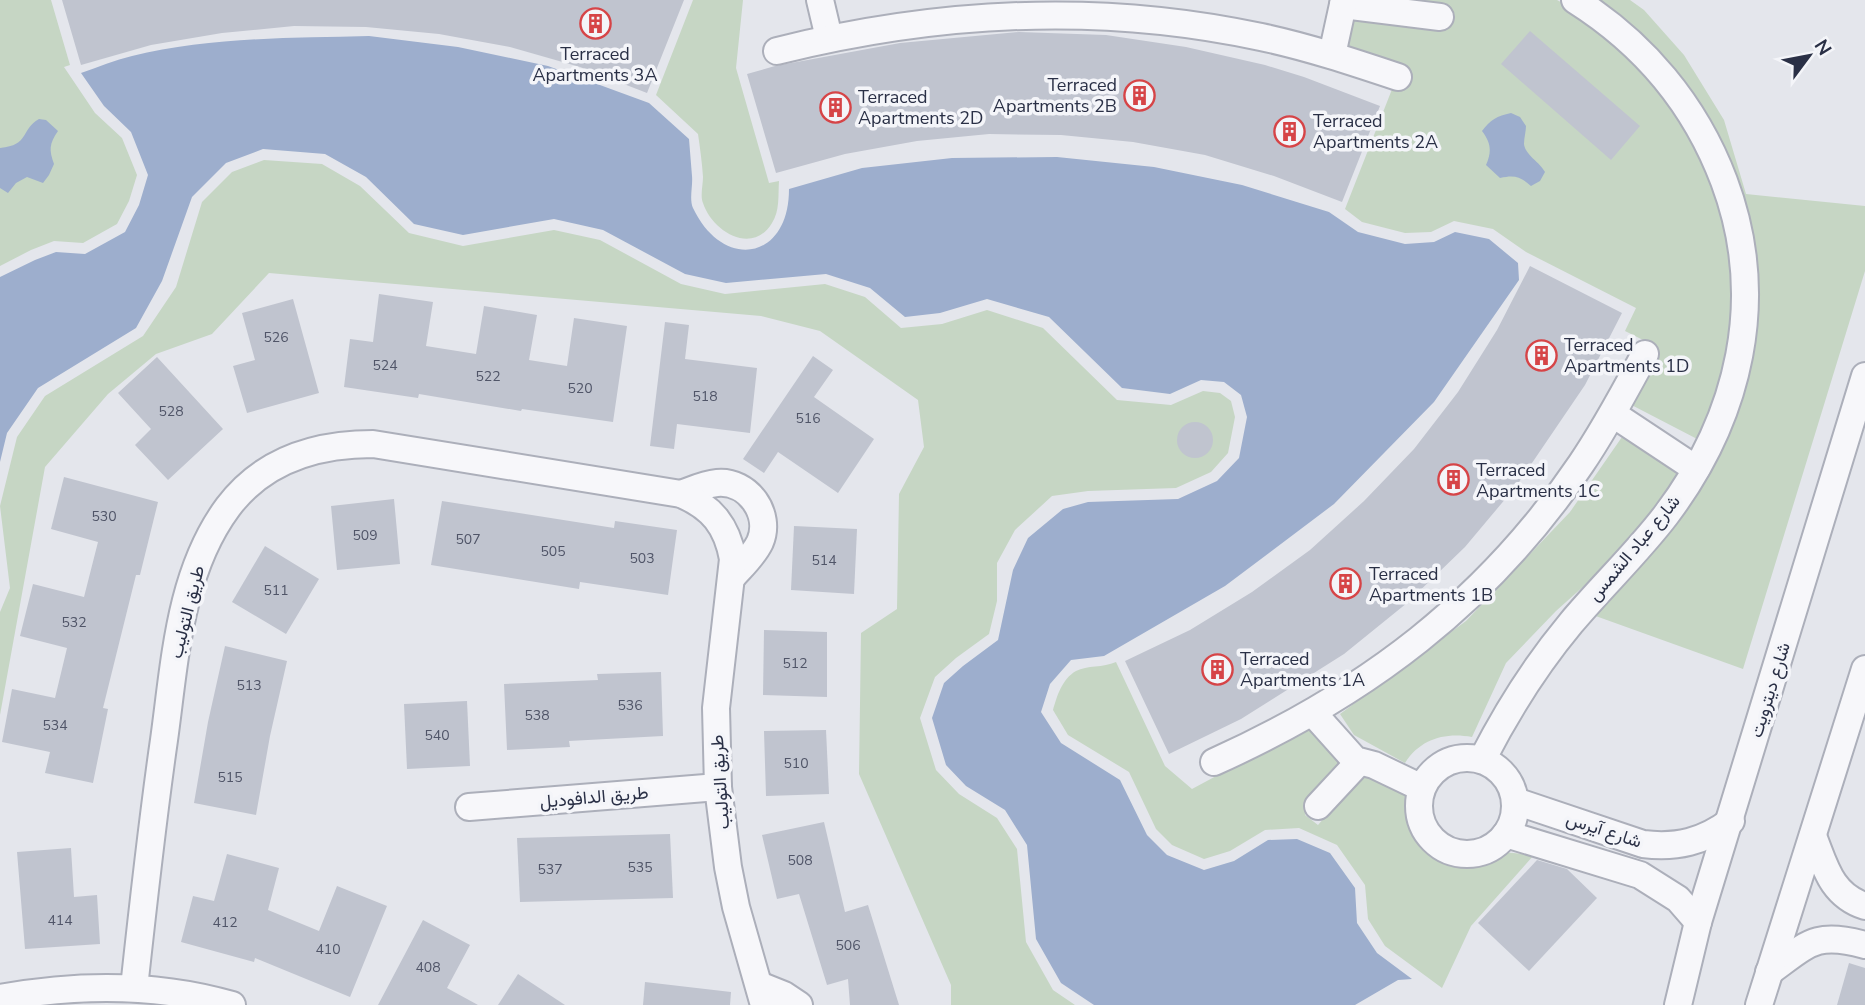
<svg xmlns="http://www.w3.org/2000/svg" width="1865" height="1005" font-family="'Nunito Sans',Vazirmatn,sans-serif">
<style>
.green{fill:#c6d6c4}
.water{fill:#9daecd}
.building{fill:#c0c4cf}
.lines{fill:none;stroke-linecap:round;stroke-linejoin:round}
.minor-casing{stroke:#acafba;stroke-width:30}
.minor{stroke:#f7f7fa;stroke-width:26}
.labels{text-anchor:middle;stroke-width:7;stroke-linejoin:round;paint-order:stroke}
.number-label{font-size:14px;fill:#505568}
.poi-label{font-size:18px;fill:#2a3046;stroke:#f4f5f9;text-anchor:start}
.street-label{font-size:18px;fill:#2a3046;stroke:#f4f5f9}
</style>
<rect width="100%" height="100%" fill="#e4e6ec"/>
<g class="green">
<polygon points="0,0 51,0 70,65 64,67 95,113 122,138 137,175 129,201 117,224 83,243 54,241 31,250 0,266"/>
<path d="M693 0H743L736 68 769 183 779 181C778 195 780 211 772 223 752 256 712 231 703 203 700 196 703 185 703 177 702 162 700 148 698 134L656 95Z"/>
<polygon points="1347,0 1557,0 1586,16 1644,66 1700,146 1731,244 1736,326 1717,410 1701,441 1620,399 1655,346 1625,331 1636,308 1526,252 1493,229 1454,221 1431,232 1405,233 1362,222 1345,209 1398,74 1333,47"/>
<polygon points="1586,0 1630,0 1644,10 1684,55 1724,120 1746,194 1865,206 1865,271 1743,669 1579,610 1654,542 1750,327 1713,140"/>
<polygon points="264,160 322,164 360,186 409,233 463,246 554,230 600,240 681,284 725,294 825,284 865,297 901,328 942,324 987,310 1043,328 1117,400 1171,405 1203,391 1220,393 1231,401 1235,417 1228,453 1211,472 1176,488 1088,491 1052,496 1015,530 997,563 997,601 989,634 956,658 935,677 920,718 936,770 959,794 997,818 1017,849 1026,942 1053,990 1075,1005 951,1005 951,985 859,774 861,633 897,609 899,494 924,447 918,400 820,331 761,316 269,273 212,334 156,354 108,394 45,467 0,715 0,612 10,588 0,506 17,437 45,396 143,336 176,287 202,202 232,172"/>
<path d="M1631 424 1693 457 1643 533 1556 611 1506 663 1472 737C1445 732 1420 739 1405 763L1354 735 1340 714 1466 621 1570 512Z"/>
<path d="M1116 662 1165 766 1192 789 1311 725 1343 758 1305 815 1318 825 1365 771 1407 791C1401 829 1427 872 1471 867 1477 866 1486 865 1492 862 1497 860 1501 855 1506 853 1514 852 1526 855 1533 856L1471 926 1442 988 1385 946 1368 919 1365 885 1337 845 1299 828 1265 830 1230 851 1204 859 1172 845 1156 829 1129 772 1068 735 1053 710C1057 696 1062 679 1076 671 1087 665 1103 668 1116 662Z"/>
</g>
<g class="water">
<path d="M369 36 458 47 548 66 649 103 689 139C690 151 691 164 692 176 693 186 689 199 693 208 723 271 789 261 789 189L862 168 952 158 1057 157 1154 167 1242 185 1329 212 1358 232 1405 244 1434 242 1455 232 1489 239 1518 263 1519 280 1434 402 1334 504 1225 586 1104 656 1071 660 1050 684 1041 712 1061 743 1120 780 1147 835 1167 855 1204 870 1234 861 1268 840 1297 839 1330 853 1355 888 1357 923 1377 953 1412 979 1398 980 1355 1005H1094L1061 983 1036 939 1027 845 1005 810 966 786 946 765 932 718 944 683 963 666 998 640 1013 570 1028 538 1063 509 1088 502 1178 499 1217 481 1239 458 1247 417 1241 395 1224 382 1201 380 1170 394 1122 388 1049 317 987 299 940 313 905 317 870 288 826 274 726 283 685 274 603 230 554 219 463 235 414 224 366 177 325 154 263 149 226 163 192 197 162 281 136 328 38 388 7 433 0 462V277L35 260 56 252 85 254 125 232 139 205 148 175 131 132 104 106 81 73C98 67 115 60 132 56 208 37 291 38 369 36Z"/>
<path d="M1511 113 1520 117 1526 126C1526 131 1524 138 1524 144 1525 155 1540 162 1545 172L1540 181 1531 186C1520 176 1514 175 1500 178L1486 165C1492 151 1491 143 1482 131 1490 120 1497 116 1511 113Z"/>
<path d="M39 119 46 120 58 131C49 144 49 150 54 164L49 175 43 183 27 177 16 183 8 193 0 188V148C30 145 20 130 39 119Z"/>
</g>
<g class="building">
<polygon points="62,0 684,0 647,93 580,67 510,47 439,34 366,27 294,26 222,33 151,45 81,65"/>
<polygon points="1530,31 1640,126 1611,160 1501,64"/>
<polygon points="1019,32 1106,35 1186,47 1265,65 1304,77 1380,106 1342,202 1274,176 1205,155 1133,142 1061,135 989,134 917,141 845,154 776,173 747,74 775,66 900,43"/>
<polygon points="1530,266 1622,313 1585,385 1517,485 1465,547 1407,603 1344,654 1241,719 1169,754 1125,661 1190,630 1252,592 1310,550 1364,501 1414,449 1458,392 1497,330"/>
<polygon points="379,294 433,302 426,346 476,354 484,306 537,315 529,360 567,366 574,318 627,326 613,422 522,409 521,411 419,394 418,398 344,387 350,339 373,342"/>
<polygon points="293,299 319,393 247,413 233,366 255,360 242,313"/>
<polygon points="665,322 689,325 685,359 757,368 750,433 677,424 674,449 650,446"/>
<polygon points="813,356 833,370 814,397 874,439 838,493 778,452 764,473 743,459"/>
<polygon points="157,357 223,429 168,480 135,445 151,429 118,393"/>
<circle cx="1195" cy="440" r="18"/>
<polygon points="64,477 158,502 140,575 136,575 103,708 108,709 93,783 45,773 50,752 2,742 12,689 55,698 67,648 20,636 33,584 84,597 98,542 51,529"/>
<polygon points="394,499 400,564 337,570 331,506"/>
<polygon points="442,501 614,528 615,521 677,530 668,595 580,582 579,589 431,565"/>
<polygon points="794,526 857,529 854,594 791,590"/>
<polygon points="265,546 319,579 286,634 232,602"/>
<polygon points="764,630 827,632 827,697 763,695"/>
<polygon points="225,646 287,661 270,736 256,815 194,803 208,722"/>
<polygon points="661,672 663,736 569,741 570,747 507,750 504,684 598,680 597,674"/>
<polygon points="467,701 470,766 407,769 404,704"/>
<polygon points="826,730 829,794 766,796 764,731"/>
<polygon points="824,822 845,912 868,905 899,1005 850,1005 848,979 827,985 799,894 777,899 762,835"/>
<polygon points="670,834 673,898 520,902 517,838"/>
<polygon points="71,848 74,897 97,895 100,944 25,949 17,852"/>
<polygon points="227,854 279,868 268,910 319,931 337,886 387,906 350,997 255,958 254,962 181,942 193,896 214,901"/>
<polygon points="1537,860 1567,869 1597,898 1529,971 1478,923"/>
<polygon points="423,920 470,945 447,988 478,1005 378,1005"/>
<polygon points="1849,963 1865,968 1865,1005 1837,1005"/>
<polygon points="518,974 565,1005 498,1005"/>
<polygon points="645,982 731,992 730,1005 643,1005"/>
</g>
<g class="lines">
<defs>
<g id="minor">
<polyline points="820,0 829,38"/>
<polyline points="1343,5 1440,17"/>
<path d="M777 51C938 11 1098 2 1261 37 1308 47 1353 62 1398 77"/>
<polyline points="1332,55 1344,0"/>
<polyline points="1613,414 1696,469"/>
<path d="M681 494C692 490 705 484 717 483 748 480 772 514 760 542 754 555 742 566 733 576"/>
<polyline points="1313,713 1355,760 1374,765 1422,788"/>
<circle cx="1467" cy="806" r="48"/>
<path d="M1482 760C1507 711 1536 665 1571 623 1602 586 1637 553 1666 515 1740 417 1768 298 1724 181 1695 104 1643 43 1575 0"/>
<path d="M1214 762C1365 694 1487 603 1581 464 1605 429 1625 391 1645 354"/>
<path d="M1515 801 1643 844C1677 848 1703 842 1731 821"/>
<polyline points="1318,806 1359,762"/>
<polyline points="469,807 718,787"/>
<polyline points="1506,834 1640,875 1678,899 1698,922"/>
<path d="M1813 836C1825 866 1831 895 1865 906"/>
<path d="M1769 972C1808 944 1815 931 1865 945"/>
<polyline points="759,985 784,995 799,1005"/>
<path d="M134 988C143 905 152 823 164 740 175 661 179 573 228 507 264 459 317 444 373 444L681 494C712 507 727 526 733 559L716 708 718 787 728 867 736 907 764 1005"/>
<path d="M0 998C77 984 156 983 232 1005"/>
<polyline points="1678,1005 1698,922 1865,376"/>
<polyline points="1759,1005 1865,669"/>
</g>
</defs>
<use href="#minor" class="minor-casing"/>
<use href="#minor" class="minor"/>
</g>
<defs>
<symbol id="building-ring" viewBox="-11 -11 22 22"><circle r="9.5" fill="#f4f5f9" stroke="#d64447" stroke-width="1.5"/><path d="M-4-6H4V6H1V3H-1V6H-4ZM-2.5-4.3h1.7v1.8h-1.7ZM.8-4.3h1.7v1.8H.8ZM-2.5-1h1.7V.8h-1.7ZM.8-1h1.7V.8H.8Z" fill="#d64447"/></symbol>
</defs>
<g fill-rule="evenodd">
<use href="#building-ring" x="578" y="6" width="35" height="35"/>
<use href="#building-ring" x="1122" y="78" width="35" height="35"/>
<use href="#building-ring" x="818" y="90" width="35" height="35"/>
<use href="#building-ring" x="1272" y="114" width="35" height="35"/>
<use href="#building-ring" x="1524" y="338" width="35" height="35"/>
<use href="#building-ring" x="1436" y="462" width="35" height="35"/>
<use href="#building-ring" x="1328" y="566" width="35" height="35"/>
<use href="#building-ring" x="1200" y="652" width="35" height="35"/>
</g>
<g class="labels">
<g class="number-label">
<text x="276" y="342">526</text>
<text x="385" y="370">524</text>
<text x="488" y="381">522</text>
<text x="580" y="393">520</text>
<text x="705" y="401">518</text>
<text x="171" y="416">528</text>
<text x="808" y="423">516</text>
<text x="104" y="521">530</text>
<text x="365" y="540">509</text>
<text x="468" y="544">507</text>
<text x="553" y="556">505</text>
<text x="642" y="563">503</text>
<text x="824" y="565">514</text>
<text x="276" y="595">511</text>
<text x="74" y="627">532</text>
<text x="795" y="668">512</text>
<text x="249" y="690">513</text>
<text x="630" y="710">536</text>
<text x="537" y="720">538</text>
<text x="55" y="730">534</text>
<text x="437" y="740">540</text>
<text x="796" y="768">510</text>
<text x="230" y="782">515</text>
<text x="800" y="865">508</text>
<text x="640" y="872">535</text>
<text x="550" y="874">537</text>
<text x="60" y="925">414</text>
<text x="225" y="927">412</text>
<text x="848" y="950">506</text>
<text x="328" y="954">410</text>
<text x="428" y="972">408</text>
</g>
<g class="poi-label">
<text x="595" y="60" text-anchor="middle">Terraced<tspan x="595" dy="21">Apartments 3A</tspan></text>
<text x="1117" y="91" text-anchor="end">Terraced<tspan x="1117" dy="21">Apartments 2B</tspan></text>
<text x="858" y="103">Terraced<tspan x="858" dy="21">Apartments 2D</tspan></text>
<text x="1313" y="127">Terraced<tspan x="1313" dy="21">Apartments 2A</tspan></text>
<text x="1564" y="351">Terraced<tspan x="1564" dy="21">Apartments 1D</tspan></text>
<text x="1476" y="476">Terraced<tspan x="1476" dy="21">Apartments 1C</tspan></text>
<text x="1369" y="580">Terraced<tspan x="1369" dy="21">Apartments 1B</tspan></text>
<text x="1240" y="665">Terraced<tspan x="1240" dy="21">Apartments 1A</tspan></text>
</g>
<g class="street-label">
<text transform="translate(1634 548) rotate(-50)" y="6">شارع عباد الشمس</text>
<text transform="translate(187 612) rotate(-76)" y="6">طريق التوليب</text>
<text transform="translate(1770 690) rotate(-73)" y="6">شارع ديترويت</text>
<text transform="translate(720 782) rotate(-94)" y="6">طريق التوليب</text>
<text transform="translate(594 797) rotate(-5)" y="6">طريق الدافوديل</text>
<text transform="translate(1604 830) rotate(18)" y="6">شارع آيرس</text>
</g>
</g>
<g transform="translate(1809 56) rotate(58)" stroke="#f4f5f9" stroke-width="5" paint-order="stroke">
<path d="M0-5L12 26L0 18L-12 26Z" fill="#2a3046"/>
<text y="-10" font-size="19" font-weight="bold" text-anchor="middle" fill="#2a3046">N</text>
</g>
</svg>
